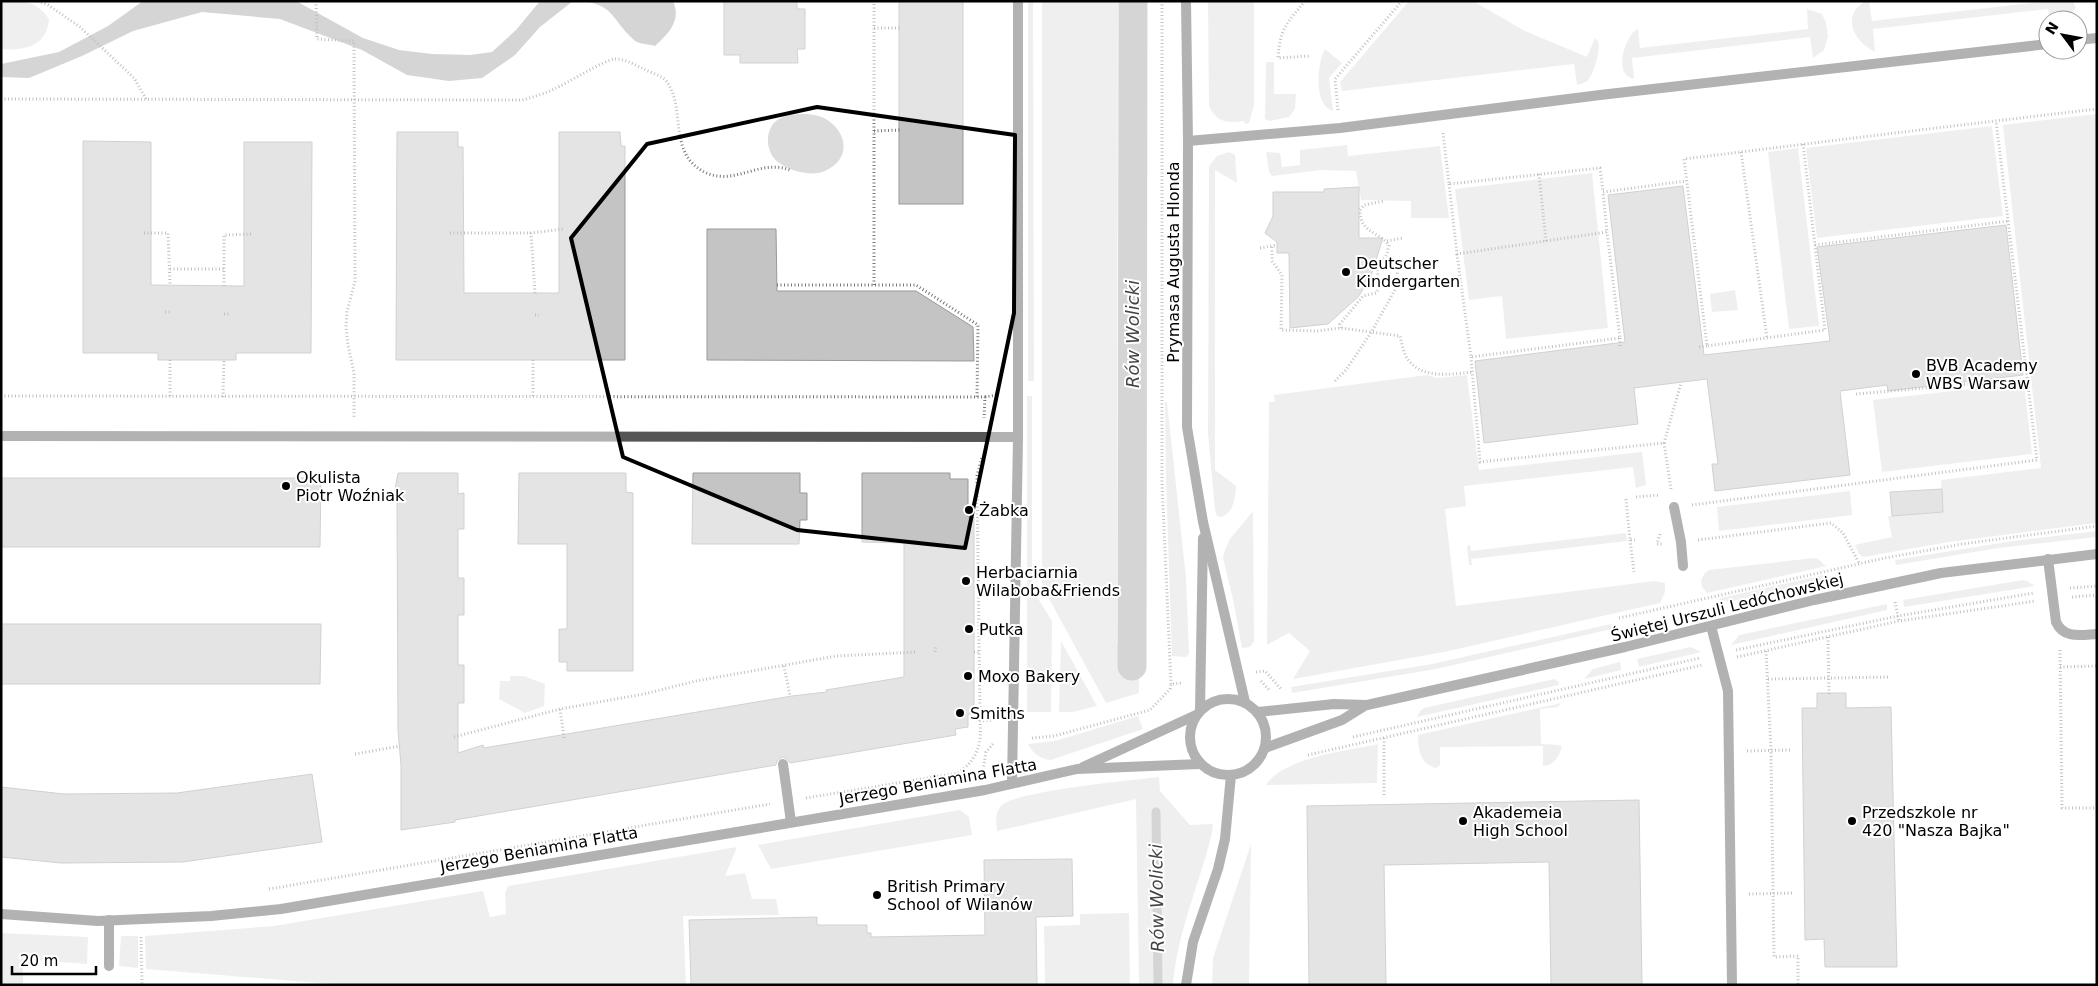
<svg xmlns="http://www.w3.org/2000/svg" width="2098" height="986" font-family="'DejaVu Sans',sans-serif">
<style>
.green{fill:#dcdcdc}
.water{fill:#a3a3a3}
.lines{fill:none;stroke-linecap:round;stroke-linejoin:round}
.stream{stroke:#a3a3a3;stroke-width:9}
.canal{stroke:#a3a3a3;stroke-width:29}
.building{fill:#c4c4c4;stroke:#999}
.path{stroke:#777;stroke-width:3;stroke-dasharray:1 2.5;stroke-linecap:butt}
.lane{stroke:#555;stroke-width:10}
.street{stroke:#555;stroke-width:10}
.marked{fill:none;stroke:#000;stroke-width:4;stroke-linejoin:round}
.poi-dot{fill:#000;stroke:#fff;stroke-width:2}
.labels{text-anchor:middle;stroke-width:4;stroke-linejoin:round;paint-order:stroke}
.street-label{font-size:16px;fill:#000;stroke:#fff}
.poi-label{font-size:16px;fill:#000;stroke:#fff;text-anchor:start}
.water-label{font-size:18px;font-style:italic;fill:#444;stroke:#fff}
</style>
<rect width="100%" height="100%" fill="#fff"/>
<g class="green">
<path d="M1 1C23 1 36 0 49 19 47 46 25 51 1 49Z"/>
<polygon points="1028,1 1033,1 1034,381 1028,381"/>
<polygon points="1042,1 1118,1 1117,642 1128,674 1139,673 1139,693 1106,703 1042,586"/>
<path d="M1208 1H1254V105L1249 123 1245 124 1244 121C1227 123 1217 123 1209 106Z"/>
<path d="M1409 1H1473L1525 31 1587 57 1595 38 1598 41C1601 49 1594 74 1588 80 1585 83 1581 84 1577 85L1574 64 1342 91 1340 82Z"/>
<path d="M1866 1H1869L1872 21 2049 1H2073L2076 8 2062 20H2050L2048 9 1873 29 1875 52C1854 42 1840 15 1866 1Z"/>
<path d="M1807 9 1822 14 1826 23 1828 36 1824 50 1813 58 1810 37 1632 58 1634 79C1611 75 1627 32 1638 29L1640 48 1808 29Z"/>
<path d="M1325 49 1342 63 1329 78 1333 111C1313 105 1317 63 1325 49Z"/>
<polygon points="1266,62 1274,62 1274,94 1296,94 1295,109 1289,117 1270,121 1265,119"/>
<path d="M798 114C807 114 816 114 824 118 848 131 852 159 825 171 812 177 789 171 778 162 766 153 764 131 776 121 782 116 791 115 798 114Z"/>
<polygon points="2097,114 2097,523 1949,542 1863,557 1859,554 1855,545 1892,537 1888,516 1943,512 1941,480 2041,468 2003,125"/>
<polygon points="1992,126 2003,216 1817,238 1806,148"/>
<polygon points="1347,145 1348,156 1440,146 1449,218 1411,218 1411,201 1361,200 1356,171 1322,170 1272,176 1269,172 1266,152 1280,153 1282,167 1300,165 1300,150"/>
<polygon points="1798,148 1819,326 1789,329 1768,152"/>
<path d="M1229 152 1235 155 1237 183 1215 170V470L1236 486C1235 498 1234 514 1220 517L1217 516 1215 510 1208 433 1209 166 1217 156Z"/>
<polygon points="1592,173 1608,328 1506,339 1502,296 1469,300 1455,189"/>
<polygon points="1735,290 1738,310 1712,312 1710,294"/>
<polygon points="1427,375 1437,378 1467,375 1479,470 1642,452 1646,485 1636,488 1633,467 1464,486 1466,506 1445,509 1456,606 1654,581 1665,583 1665,592 1660,603 1444,652 1293,679 1310,651 1289,633 1267,645 1269,402 1275,402 1274,395"/>
<polygon points="2024,383 2032,454 1882,472 1873,400"/>
<polygon points="1027,396 1032,396 1032,589 1052,621 1051,712 1027,712"/>
<polygon points="1165,402 1167,402 1186,578 1189,654 1186,657 1172,656 1166,481"/>
<polygon points="1850,491 1852,515 1719,531 1717,507"/>
<polygon points="1253,511 1254,641 1250,647 1242,648 1233,599 1223,558 1225,550 1230,539"/>
<polygon points="2097,531 2097,537 1998,548 1896,565 1895,560 2013,541"/>
<polygon points="1626,533 1627,541 1471,559 1472,565 1469,565 1467,546 1470,545 1471,551"/>
<polygon points="1814,558 1818,559 1826,566 1707,593 1702,587 1701,580 1705,573 1709,570"/>
<polygon points="1828,574 1828,578 1730,602 1717,599"/>
<polygon points="2023,580 2027,581 2035,586 1904,607 1903,600"/>
<polygon points="1887,604 1887,610 1731,645 1739,635"/>
<polygon points="1611,624 1612,629 1436,669 1292,693 1291,687 1432,664"/>
<polygon points="1061,641 1097,706 1073,712 1059,712"/>
<polygon points="1691,647 1701,652 1639,667 1637,659"/>
<polygon points="1620,662 1621,670 1584,679 1593,669"/>
<polygon points="510,676 524,676 545,684 544,706 525,713 499,699 500,681 510,681"/>
<polygon points="1554,679 1559,682 1559,685 1417,717 1420,711 1424,708"/>
<path d="M1561 703 1558 707 1540 709 1541 744 1559 745 1562 747C1558 758 1554 765 1543 766V746L1440 747V765L1436 768C1420 764 1418 750 1418 735Z"/>
<path d="M1138 716 1143 729 1051 760C1039 759 1033 753 1028 744L1055 741Z"/>
<path d="M1378 744 1377 783 1266 785C1284 757 1347 751 1378 744Z"/>
<path d="M1159 777 1160 791 1190 825 1213 824 1212 833C1200 883 1177 932 1173 985H1139L1136 799 997 831C996 822 995 813 1001 806 1014 791 1134 780 1159 777Z"/>
<polygon points="960,810 969,817 972,835 771,869 758,845"/>
<polygon points="1251,844 1249,985 1212,985 1213,958"/>
<polygon points="737,847 725,876 745,873 752,899 776,899 779,915 683,916 686,985 344,985 146,969 145,936 274,926 483,891 490,917 506,914 505,893 508,886"/>
<polygon points="1129,913 1130,985 1045,985 1044,926 1080,925 1080,914"/>
<polygon points="1,933 88,937 87,964 23,959 23,985 1,985"/>
<polygon points="121,936 138,936 138,968 119,966"/>
</g>
<g class="water">
<polygon points="143,1 296,1 363,38 399,50 432,54 470,55 492,52 516,30 540,1 573,1 540,27 515,55 482,78 449,81 407,75 362,50 280,19 202,12 133,31 82,56 29,78 1,77 1,64 59,52 108,26"/>
<path d="M578 1H673C682 21 668 34 655 46 648 44 637 44 633 39 611 19 614 3 578 1Z"/>
</g>
<g class="lines">
<polyline class="stream" points="1156,812 1158,985"/>
<polyline class="canal" points="1132,666 1133,1"/>
</g>
<g class="building">
<polygon points="724,1 797,1 797,9 805,9 805,49 797,49 798,63 740,63 740,55 724,55"/>
<rect x="899" y="1" width="64" height="203"/>
<polygon points="397,132 458,132 458,147 463,147 464,293 559,293 559,132 620,132 621,146 625,146 625,360 396,360"/>
<polygon points="83,141 151,142 151,285 244,286 244,142 312,142 311,353 236,353 236,360 158,360 158,353 83,353"/>
<polygon points="1683,186 1704,355 1830,341 1817,247 2006,225 2023,375 1888,391 1887,385 1840,391 1850,475 1715,491 1712,464 1718,464 1707,379 1634,388 1638,424 1484,443 1475,361 1625,342 1608,195"/>
<polygon points="1359,187 1359,238 1383,238 1370,279 1358,297 1328,324 1290,328 1289,253 1277,253 1277,242 1265,233 1273,216 1273,192 1324,192 1324,189"/>
<polygon points="707,229 776,229 777,291 916,291 973,327 974,361 707,360"/>
<polygon points="398,473 458,473 458,494 464,493 464,529 458,529 458,578 464,578 464,615 458,615 458,665 464,665 464,703 458,703 458,753 483,745 484,748 792,696 827,692 826,690 904,677 904,543 862,542 862,473 950,473 950,479 968,479 968,517 974,517 974,714 968,714 968,727 955,729 956,735 790,763 786,758 782,757 777,761 776,765 455,820 455,822 401,830 401,765 398,731 397,496 394,495"/>
<polygon points="519,473 626,473 626,492 633,493 633,671 567,671 567,662 559,662 559,629 567,629 567,544 518,544"/>
<polygon points="693,473 800,473 800,493 807,493 807,520 800,520 799,544 692,544"/>
<polygon points="1,478 321,478 320,547 1,547"/>
<polygon points="1942,489 1943,512 1892,516 1890,492"/>
<polygon points="1,624 321,624 320,684 1,684"/>
<polygon points="1817,693 1846,693 1846,708 1891,707 1897,967 1825,967 1824,939 1805,940 1802,708 1817,708"/>
<polygon points="312,774 322,842 183,862 61,863 1,857 1,787 64,794 177,793"/>
<polygon points="1639,800 1642,985 1551,985 1549,862 1384,865 1386,985 1309,985 1307,806"/>
<polygon points="1072,859 1073,916 1036,917 1037,985 691,985 689,920 817,917 817,925 867,925 867,933 871,933 871,937 985,935 984,860"/>
</g>
<g class="lines">
<g class="path">
<polyline points="38,1 48,5 80,27 134,78 146,99"/>
<polyline points="316,1 317,39 354,41 355,281 347,312 346,327 348,345 354,373 354,418"/>
<polyline points="1162,1 1162,483 1171,684"/>
<path d="M1305 1C1287 23 1280 28 1278 58L1310 56"/>
<polyline points="874,28 901,28"/>
<path d="M1 99 522 100C533 97 544 94 554 89 566 84 606 59 615 59 626 59 635 65 644 69 651 73 663 76 667 82 687 110 666 157 709 174 738 184 760 159 790 170"/>
<polyline points="1338,110 1335,79 1402,1"/>
<polyline points="874,131 901,130"/>
<polyline points="1443,133 1449,184 1600,168 1603,192 1686,181"/>
<path d="M1803 144 1825 330 1707 346 1684 159C1821 142 1959 125 2097 109"/>
<polyline points="1741,152 1767,338"/>
<polyline points="1539,174 1546,241"/>
<polyline points="1449,184 1457,254 1607,232 1603,192"/>
<polyline points="144,233 168,233 170,285"/>
<polyline points="450,233 531,233"/>
<polyline points="1387,241 1403,238"/>
<polyline points="1815,245 2009,221"/>
<path d="M1272 247V261L1282 275 1281 330 1317 331 1341 328 1400 336C1402 343 1403 352 1407 358 1421 380 1452 374 1473 372"/>
<polyline points="1260,248 1277,245"/>
<polyline points="1457,254 1471,357 1620,338 1607,232"/>
<polyline points="170,269 224,269"/>
<polyline points="777,285 916,285 978,325 977,397"/>
<polyline points="874,285 874,1"/>
<polyline points="224,286 224,235 251,234"/>
<polyline points="535,293 531,233 564,229"/>
<polyline points="165,312 170,312"/>
<polyline points="224,314 229,314"/>
<polyline points="535,315 539,315"/>
<path d="M1341 328 1340 324 1363 296 1376 293 1380 286 1377 270 1387 254 1389 245C1378 231 1360 233 1360 210L1364 205 1384 201"/>
<polyline points="1620,338 1620,346"/>
<polyline points="1699,347 1707,346"/>
<polyline points="1471,357 1480,462 1664,443 1671,489"/>
<polyline points="533,360 533,397"/>
<polyline points="1335,381 1346,370 1372,331 1396,288 1399,257"/>
<polyline points="1856,394 2027,379"/>
<polyline points="1,396 985,397 984,418"/>
<polyline points="170,396 170,360"/>
<polyline points="223,397 224,360"/>
<polyline points="985,397 996,395 997,393"/>
<polyline points="1664,443 1681,383"/>
<polyline points="1636,497 1660,495"/>
<polyline points="1626,499 1630,540 1635,540"/>
<polyline points="1692,505 2037,460 1996,121"/>
<polyline points="1660,534 1657,544 1662,544"/>
<polyline points="1630,540 1634,572"/>
<polyline points="1698,540 1831,523 1843,533 1859,563"/>
<polyline points="2070,588 2097,586"/>
<polyline points="2072,597 2097,595"/>
<polyline points="1895,602 1899,621"/>
<polyline points="1619,618 1885,558 1962,544 2097,526"/>
<polyline points="1828,637 1829,695"/>
<polyline points="1736,650 1898,616 2034,593"/>
<polyline points="2060,650 2062,808 2097,808"/>
<polyline points="1766,651 1771,750 1774,957 1798,956 1798,985"/>
<polyline points="935,652 936,645"/>
<polyline points="974,652 979,652"/>
<polyline points="1737,657 1899,621 2036,601"/>
<polyline points="784,666 790,696"/>
<polyline points="2060,667 2097,666"/>
<polyline points="1256,672 1265,671 1281,689"/>
<polyline points="1768,679 1890,677"/>
<polyline points="1261,681 1270,691"/>
<polyline points="980,721 977,476 982,457"/>
<polyline points="454,737 560,709"/>
<polyline points="1353,737 1700,658"/>
<polyline points="564,738 560,709 644,694 696,681 836,656 917,652"/>
<polyline points="1032,738 1054,736 1150,710 1170,689 1171,684 1181,683"/>
<polyline points="1384,738 1384,797"/>
<polyline points="1747,751 1791,750"/>
<polyline points="355,754 400,746"/>
<polyline points="1308,755 1702,665"/>
<polyline points="983,770 986,752 993,744"/>
<path d="M806 798 958 773C978 760 982 742 980 721L994 720"/>
<polyline points="269,889 770,804"/>
<polyline points="1749,894 1794,893"/>
<polyline points="141,937 142,985"/>
</g>
<g class="lane">
<polyline points="2078,40 2097,38"/>
<polyline points="1188,141 1340,128 1600,95 2048,44"/>
<polyline points="1674,507 1681,542 1683,566"/>
<path d="M2048 559 2056 622C2064 639 2080 635 2097 634"/>
<polyline points="1711,626 1728,691 1732,985"/>
<polyline points="783,764 791,822"/>
<polyline points="1012,783 1018,437 1018,1"/>
<polyline points="109,920 109,966"/>
</g>
<g class="street">
<polyline points="1186,1 1188,141 1187,427 1203,522 1245,702"/>
<polyline points="1,436 1018,437"/>
<circle cx="1228" cy="737" r="38"/>
<polyline points="1200,710 1203,538"/>
<polyline points="1258,712 1334,704 1367,705 1625,647 1814,600 1941,573 2097,554"/>
<polyline points="1265,748 1342,720 1366,705"/>
<polyline points="1083,767 1196,715"/>
<polyline points="1,914 98,921 211,916 281,909 985,790 1077,769 1200,764"/>
<polyline points="1186,985 1193,942 1218,869 1225,839 1231,775"/>
</g>
</g>
<path d="M0 0H2098V986H0ZM817 107 1015 135 1014 313 965 548 797 530 623 457 571 238 647 144Z" fill="#fff" fill-opacity=".55" fill-rule="evenodd"/>
<path class="marked" d="M817 107 1015 135 1014 313 965 548 797 530 623 457 571 238 647 144Z"/>
<g class="poi-dot">
<circle cx="1346" cy="272" r="5"/>
<circle cx="1916" cy="374" r="5"/>
<circle cx="286" cy="486" r="5"/>
<circle cx="969" cy="510" r="5"/>
<circle cx="966" cy="581" r="5"/>
<circle cx="969" cy="629" r="5"/>
<circle cx="968" cy="676" r="5"/>
<circle cx="960" cy="713" r="5"/>
<circle cx="1463" cy="821" r="5"/>
<circle cx="1852" cy="821" r="5"/>
<circle cx="877" cy="895" r="5"/>
</g>
<g class="labels">
<g class="street-label">
<text transform="translate(1173 262) rotate(-90)" y="6">Prymasa Augusta Hlonda</text>
<text transform="translate(1727 607) rotate(-14)" y="6">Świętej Urszuli Ledóchowskiej</text>
<text transform="translate(938 781) rotate(-10)" y="6">Jerzego Beniamina Flatta</text>
<text transform="translate(539 849) rotate(-10)" y="6">Jerzego Beniamina Flatta</text>
</g>
<g class="poi-label">
<text x="1356" y="269">Deutscher<tspan x="1356" dy="18">Kindergarten</tspan></text>
<text x="1926" y="371">BVB Academy<tspan x="1926" dy="18">WBS Warsaw</tspan></text>
<text x="296" y="483">Okulista<tspan x="296" dy="18">Piotr Woźniak</tspan></text>
<text x="979" y="516">Żabka</text>
<text x="976" y="578">Herbaciarnia<tspan x="976" dy="18">Wilaboba&amp;Friends</tspan></text>
<text x="979" y="635">Putka</text>
<text x="978" y="682">Moxo Bakery</text>
<text x="970" y="719">Smiths</text>
<text x="1473" y="818">Akademeia<tspan x="1473" dy="18">High School</tspan></text>
<text x="1862" y="818">Przedszkole nr<tspan x="1862" dy="18">420 "Nasza Bajka"</tspan></text>
<text x="887" y="892">British Primary<tspan x="887" dy="18">School of Wilanów</tspan></text>
</g>
<g class="water-label">
<text transform="translate(1133 334) rotate(-90)" y="6">Rów Wolicki</text>
<text transform="translate(1157 898) rotate(-91)" y="6">Rów Wolicki</text>
</g>
</g>
<rect width="2098" height="986" fill="none" stroke="#000000" stroke-width="5"/>
<g transform="translate(2063 35) rotate(302)"><circle r="24" fill="#ffffff" stroke="#999999"/>
<path d="M0-4L9 19L0 12L-9 19Z" fill="#000000"/>
<text y="-8" font-size="14" font-weight="bold" text-anchor="middle" fill="#000000">N</text>
</g>
<path d="M12 966v8h84v-8" fill="none" stroke="#000000" stroke-width="2.5"/>
<text x="20" y="966" font-size="15" fill="#000000" stroke="#ffffff" stroke-width="4" paint-order="stroke">20 m</text>
</svg>
